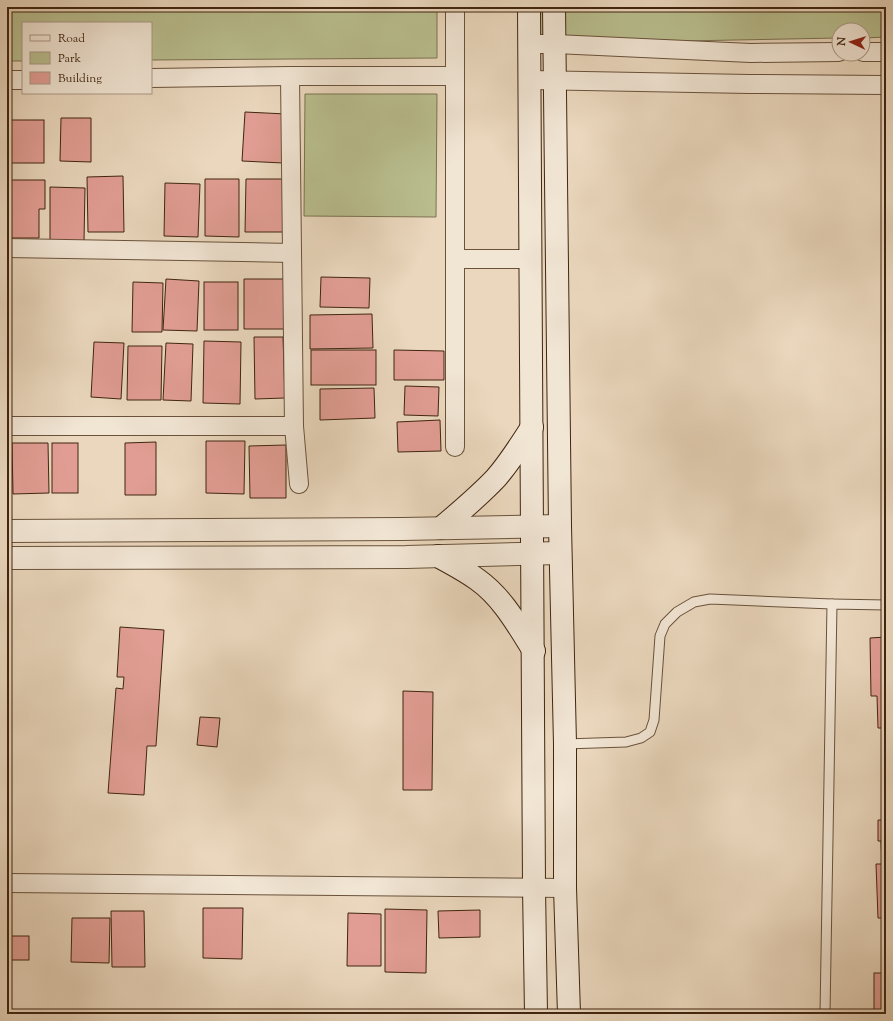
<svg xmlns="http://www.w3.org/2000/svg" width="893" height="1021" font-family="'Sorts Mill Goudy',serif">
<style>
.green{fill:#b9be8f;stroke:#7c7250}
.building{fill:#e19d93;stroke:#402510}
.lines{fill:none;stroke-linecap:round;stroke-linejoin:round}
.service-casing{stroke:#6a523b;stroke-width:11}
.minor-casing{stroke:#6a523b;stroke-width:20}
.tertiary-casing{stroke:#6a523b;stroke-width:24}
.secondary-casing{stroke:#402510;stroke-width:24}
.service{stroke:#f1e5d4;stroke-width:9}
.minor{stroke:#f1e5d4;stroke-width:18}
.tertiary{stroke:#f1e5d4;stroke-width:22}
.secondary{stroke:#f1e5d4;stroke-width:22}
</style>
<rect width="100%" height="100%" fill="#ead7bd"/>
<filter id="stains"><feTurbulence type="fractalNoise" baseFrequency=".005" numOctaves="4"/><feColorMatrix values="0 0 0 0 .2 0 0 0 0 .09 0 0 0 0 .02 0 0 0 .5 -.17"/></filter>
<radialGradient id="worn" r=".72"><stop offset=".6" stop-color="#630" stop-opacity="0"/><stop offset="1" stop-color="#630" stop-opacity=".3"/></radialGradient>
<g class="green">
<polygon points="7,7 437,7 437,58 151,60 151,23 23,23 23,61 7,61"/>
<polygon points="531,7 886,7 886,37 863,38 863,30 839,30 839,38 530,44"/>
<polygon points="305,94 437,94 436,217 304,216"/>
</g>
<g class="building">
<polygon points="245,112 286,114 283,163 242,161"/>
<polygon points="61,118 91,118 91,162 60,161"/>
<rect x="7" y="120" width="37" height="43"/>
<polygon points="123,176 124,232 88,232 87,177"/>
<polygon points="205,179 239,179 239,237 205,236"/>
<polygon points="246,179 286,179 286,232 245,232"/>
<polygon points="7,180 45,180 45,209 39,209 39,238 7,238"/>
<polygon points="165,183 200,184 198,237 164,236"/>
<polygon points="50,187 85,188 84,241 50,240"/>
<polygon points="321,277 370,278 369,308 320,307"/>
<polygon points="166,279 199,281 197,331 163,330"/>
<polygon points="244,279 284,279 285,329 244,329"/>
<polygon points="133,282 163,283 162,332 132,332"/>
<rect x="204" y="282" width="34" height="48"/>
<polygon points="372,314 373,348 310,349 310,315"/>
<polygon points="254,337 283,337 285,398 255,399"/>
<polygon points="204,341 241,342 240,404 203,403"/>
<polygon points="94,342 124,343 121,399 91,397"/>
<polygon points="166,343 193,344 191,401 163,400"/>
<polygon points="128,346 162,346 161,400 127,400"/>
<rect x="311" y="350" width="65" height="35"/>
<polygon points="394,350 444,351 444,380 394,380"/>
<polygon points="405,386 439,387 438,416 404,415"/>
<polygon points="374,388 375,418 320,420 320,389"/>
<polygon points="440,420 441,451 398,452 397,422"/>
<polygon points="206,441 245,441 244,494 206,493"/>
<polygon points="156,442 156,495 125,495 125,443"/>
<polygon points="12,443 48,443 49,493 13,494"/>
<rect x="52" y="443" width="26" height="50"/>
<polygon points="286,445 286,498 250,498 249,446"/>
<polygon points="120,627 164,630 156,746 147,746 144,795 108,793 116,688 123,689 124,677 117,677"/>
<polygon points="886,637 886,728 878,728 877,696 871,696 870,638"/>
<polygon points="403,691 433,692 432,790 403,790"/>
<polygon points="200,717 220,718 217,747 197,745"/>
<polygon points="878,820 886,820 886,918 878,918 876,864 882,864 881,841 878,841"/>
<polygon points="203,908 243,908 242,959 203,958"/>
<polygon points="385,909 427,910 426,973 385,972"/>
<polygon points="480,910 480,937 439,938 438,911"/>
<polygon points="111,911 144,911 145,967 112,967"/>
<polygon points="348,913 381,914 381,966 347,966"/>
<polygon points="72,918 110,918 109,963 71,962"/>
<rect x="7" y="936" width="22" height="24"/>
<rect x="874" y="973" width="12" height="41"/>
</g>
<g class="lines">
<defs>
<g id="service">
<polyline points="565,744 626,742 641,738 650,732 654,720 660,636 665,624 677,612 694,602 710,599 832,604"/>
<polyline points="825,1014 832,604 886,605"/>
</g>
<g id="minor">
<polyline points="455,7 455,447"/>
<polyline points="530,44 555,44 751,53 839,52"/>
<polyline points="863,52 886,52"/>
<polyline points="290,76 294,426 299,484"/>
<polyline points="151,78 290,76 455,76"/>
<polyline points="7,80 23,80"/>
<polyline points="530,80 749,84 886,85"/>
<polyline points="7,248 292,253"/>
<polyline points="455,259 531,259"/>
<polyline points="7,426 294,426"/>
<polyline points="7,883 565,888"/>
</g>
<g id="tertiary">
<polyline points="7,531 402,529 560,526"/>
<polyline points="7,558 406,557 560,553"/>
</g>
<g id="secondary">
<polyline points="529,7 534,887 536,1014"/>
<polyline points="554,7 560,526 565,744 565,888 569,1014"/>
<path d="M441 528C460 512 479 496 496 478 510 462 521 444 532 427"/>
<path d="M438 556C452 564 466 571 478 580 503 598 518 626 534 651"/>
</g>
</defs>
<use href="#service" class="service-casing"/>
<use href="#minor" class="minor-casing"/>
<use href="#tertiary" class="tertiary-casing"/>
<use href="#secondary" class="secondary-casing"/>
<use href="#service" class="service"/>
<use href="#minor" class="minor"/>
<use href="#tertiary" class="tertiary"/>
<use href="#secondary" class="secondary"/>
</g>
<rect width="893" height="1021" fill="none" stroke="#ead7bd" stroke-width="24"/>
<rect x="8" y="8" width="877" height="1005" fill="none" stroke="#402510" stroke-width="2"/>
<rect x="12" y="12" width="869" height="997" fill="none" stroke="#402510"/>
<rect x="22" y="22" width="130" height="72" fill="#f1e5d4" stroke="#aa9886"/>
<rect x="30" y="35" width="20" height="6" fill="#f1e5d4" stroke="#aa9886"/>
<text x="58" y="42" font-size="12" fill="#402510">Road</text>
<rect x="30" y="52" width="20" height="12" fill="#b9be8f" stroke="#aa9886"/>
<text x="58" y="62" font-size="12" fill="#402510">Park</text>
<rect x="30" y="72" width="20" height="12" fill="#e19d93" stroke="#aa9886"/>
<text x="58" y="82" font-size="12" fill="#402510">Building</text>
<g transform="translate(851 42) rotate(274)"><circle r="19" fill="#f1e5d4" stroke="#aa9886"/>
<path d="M0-3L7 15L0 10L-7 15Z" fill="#8f2418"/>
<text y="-6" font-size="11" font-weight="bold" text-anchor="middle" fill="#402510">N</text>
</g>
<rect width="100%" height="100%" filter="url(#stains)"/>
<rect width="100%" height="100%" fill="url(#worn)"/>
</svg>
